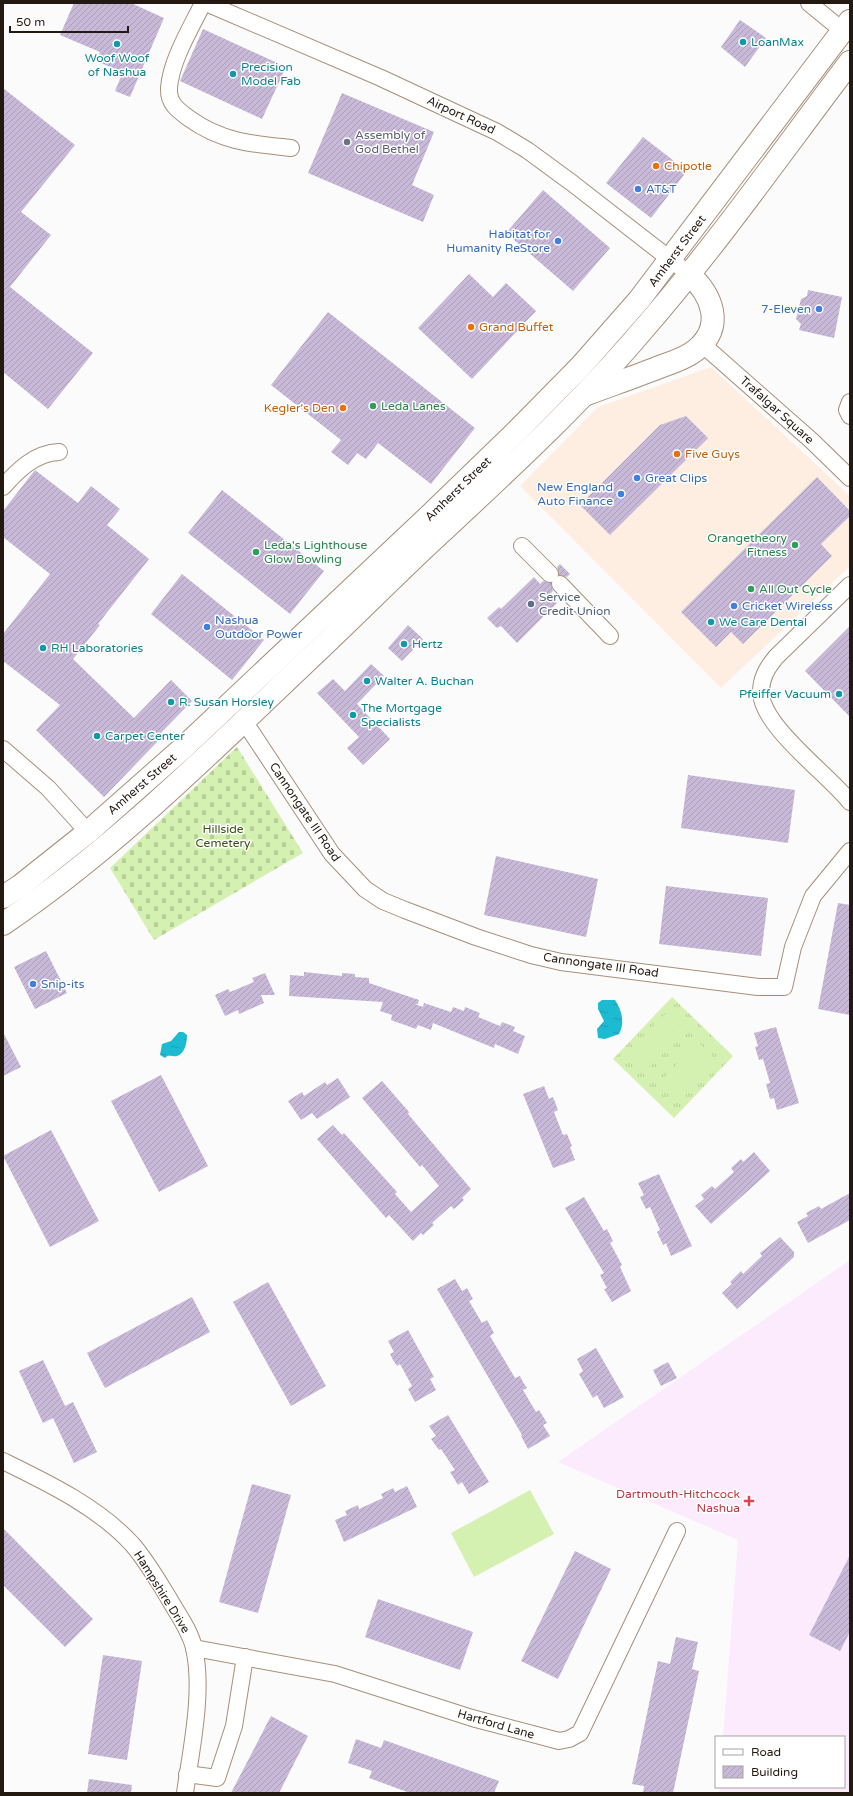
<svg xmlns="http://www.w3.org/2000/svg" width="853" height="1796" font-family="'Varela Round',sans-serif">
<style>
.commercial{fill:#fdeee1}
.medical{fill:#fcebfc}
.grass{fill:url(#grass-tufts)}
.cemetery{fill:url(#cemetery-stones)}
.pitch{fill:#d4f1b1}
.water{fill:url(#water-ripples)}
.building{fill:url(#building-hatch)}
.lines{fill:none;stroke-linecap:round;stroke-linejoin:round}
.minor-casing{stroke:#a98e77;stroke-width:18}
.highway-casing{stroke:#a98e77;stroke-width:24}
.minor{stroke:#fff;stroke-width:16}
.highway{stroke:#fff;stroke-width:22}
.culture-dot{fill:#0f9aa8;stroke:#fff;stroke-width:1.5}
.worship-dot{fill:#6b7280;stroke:#fff;stroke-width:1.5}
.food-dot{fill:#e8710a;stroke:#fff;stroke-width:1.5}
.shop-dot{fill:#3f7fe0;stroke:#fff;stroke-width:1.5}
.leisure-dot{fill:#2e9e5b;stroke:#fff;stroke-width:1.5}
.service-dot{fill:#5c6f8a;stroke:#fff;stroke-width:1.5}
.health-dot{fill:#e0444e;stroke:#fff;stroke-width:1.5}
.labels{text-anchor:middle;stroke-width:3;stroke-linejoin:round;paint-order:stroke}
.culture-label{font-size:12px;fill:#0d838f;stroke:#fff;text-anchor:start}
.street-label{font-size:12px;fill:#241910;stroke:#fff}
.worship-label{font-size:12px;fill:#5b616d;stroke:#fff;text-anchor:start}
.food-label{font-size:12px;fill:#c56008;stroke:#fff;text-anchor:start}
.shop-label{font-size:12px;fill:#366cbe;stroke:#fff;text-anchor:start}
.leisure-label{font-size:12px;fill:#27864d;stroke:#fff;text-anchor:start}
.service-label{font-size:12px;fill:#4e5e75;stroke:#fff;text-anchor:start}
.park-label{font-size:12px;fill:#3a5113;stroke:#fff}
.health-label{font-size:12px;fill:#be3a42;stroke:#fff;text-anchor:end}
</style>
<defs>
<pattern id="grass-tufts" width="24" height="20" patternUnits="userSpaceOnUse"><rect width="24" height="20" fill="#d4f1b1"/><path d="M3 7l-1-3M5 7V3M7 7l1-3M15 17l-1-3M17 17v-4M19 17l1-3" fill="none" stroke="#b6ce97"/></pattern>
<pattern id="cemetery-stones" width="16" height="16" patternUnits="userSpaceOnUse"><rect width="16" height="16" fill="#d4f1b1"/><path d="M2 7V4a2 2 0 0 1 4 0v3zM10 15v-3a2 2 0 0 1 4 0v3z" fill="#b6ce97"/></pattern>
<pattern id="water-ripples" width="26" height="14" patternUnits="userSpaceOnUse"><rect width="26" height="14" fill="#1cbbd1"/><path d="M2 4q2-2 4 0t4 0M15 11q2-2 4 0t4 0" fill="none" stroke="#19a0b2"/></pattern>
<pattern id="building-hatch" width="6" height="6" patternUnits="userSpaceOnUse"><rect width="6" height="6" fill="#c8b9d8"/><path d="M-1 1l2-2M0 6l6-6M5 7l2-2" fill="none" stroke="#ac9eb8"/></pattern>
</defs>
<rect width="100%" height="100%" fill="#fbfbfb"/>
<polygon class="commercial" points="711,367 850,496 850,566 721,688 520,486 598,407"/>
<polygon class="medical" points="850,1260 850,1793 719,1793 720,1787 844,1787 844,1737 723,1737 738,1540 558,1462"/>
<polygon class="grass" points="672,997 733,1056 674,1118 613,1059"/>
<polygon class="cemetery" points="237,747 303,853 154,940 110,868"/>
<g class="pitch">
<polygon points="667,1012 685,1030 646,1071 627,1053"/>
<polygon points="698,1042 716,1060 677,1100 659,1083"/>
<polygon points="530,1490 554,1534 474,1577 451,1533"/>
</g>
<g class="water">
<path d="M602 1000H615C622 1010 625 1023 619 1034L605 1039 598 1038 597 1029 604 1021 598 1009V1003Z"/>
<path d="M179 1032H183L187 1035C187 1042 185 1054 177 1056 175 1057 170 1055 167 1056L165 1058 160 1055 162 1044 171 1041Z"/>
</g>
<g class="building">
<polygon points="74,3 131,3 164,18 130,97 115,91 123,72 96,61 100,52 60,35"/>
<polygon points="740,20 766,38 745,67 721,47"/>
<polygon points="203,29 286,67 262,119 180,81"/>
<polygon points="3,88 75,145 21,212 51,235 10,287 93,353 48,409 3,372"/>
<polygon points="342,93 434,132 412,185 434,195 423,222 308,173"/>
<polygon points="643,137 687,171 651,218 606,183"/>
<polygon points="543,190 610,248 573,291 506,233"/>
<polygon points="469,274 493,297 506,283 536,311 472,379 418,328"/>
<polygon points="808,290 842,297 834,338 799,330 801,324 796,319 801,299 807,296"/>
<polygon points="328,312 475,428 431,484 378,443 366,459 357,453 348,465 331,452 341,440 271,385"/>
<polygon points="686,416 708,438 610,535 580,505 660,425"/>
<polygon points="35,470 78,503 91,486 120,509 107,525 149,559 98,624 100,625 73,659 134,718 171,680 192,701 155,739 158,741 104,797 36,730 60,705 3,661 3,634 50,574 3,537 3,511"/>
<polygon points="817,477 850,511 850,516 821,544 832,556 743,644 731,632 716,647 681,612"/>
<polygon points="222,490 324,571 290,614 188,533"/>
<polygon points="560,564 570,574 567,577 559,575 557,567"/>
<polygon points="182,574 264,640 232,680 151,614"/>
<polygon points="534,577 540,584 543,581 551,583 553,591 549,595 557,603 517,643 501,626 497,628 487,618 499,607 501,609"/>
<polygon points="408,625 423,639 402,661 388,648"/>
<polygon points="850,626 850,717 805,671"/>
<polygon points="371,664 384,676 357,704 390,739 363,765 347,748 359,737 317,693 333,679 345,691"/>
<polygon points="688,775 795,790 788,843 681,828"/>
<polygon points="496,856 598,879 586,937 484,915"/>
<polygon points="666,886 768,898 761,956 659,944"/>
<polygon points="838,903 850,905 850,1015 818,1009"/>
<polygon points="46,951 67,993 35,1009 14,967"/>
<polygon points="304,972 342,976 342,973 355,974 355,977 369,978 369,983 419,1000 418,1004 415,1004 423,1007 424,1003 451,1012 453,1007 464,1011 465,1007 480,1013 478,1017 500,1026 502,1022 515,1027 513,1031 525,1036 518,1054 495,1044 494,1048 433,1023 431,1030 418,1025 416,1029 391,1020 392,1015 380,1011 383,1002 289,996 290,975 304,976"/>
<polygon points="265,973 275,995 261,995 264,1003 239,1014 238,1010 225,1016 215,995 228,989 230,992 254,982 252,978"/>
<polygon points="776,1027 799,1103 777,1110 774,1098 770,1099 766,1084 770,1083 763,1059 759,1060 755,1047 758,1046 754,1033"/>
<polygon points="3,1032 21,1067 3,1076"/>
<polygon points="161,1075 208,1166 159,1192 111,1101"/>
<polygon points="338,1078 350,1097 317,1119 312,1113 301,1120 288,1101 302,1092 304,1096 325,1082 327,1085"/>
<polygon points="382,1081 409,1112 408,1114 471,1189 462,1198 464,1200 454,1209 451,1206 432,1223 434,1225 423,1235 421,1233 413,1241 389,1215 386,1218 317,1139 333,1125 342,1135 344,1133 397,1192 395,1194 411,1212 439,1186 422,1165 420,1167 362,1098"/>
<polygon points="544,1086 549,1099 553,1097 558,1110 554,1112 563,1135 567,1134 572,1146 570,1147 575,1160 553,1168 523,1094"/>
<polygon points="51,1130 99,1221 50,1247 3,1156"/>
<polygon points="754,1152 770,1171 711,1224 695,1206 704,1199 701,1195 712,1186 715,1189 734,1172 731,1168 741,1159 743,1162"/>
<polygon points="659,1174 692,1246 671,1256 666,1243 663,1245 657,1232 660,1230 650,1207 646,1209 640,1197 644,1195 638,1183"/>
<polygon points="850,1193 850,1220 808,1243 797,1222 808,1216 806,1213 819,1206 821,1209"/>
<polygon points="584,1197 604,1231 607,1229 613,1241 610,1243 622,1265 620,1267 631,1291 612,1302 604,1289 607,1288 600,1275 604,1273 565,1208"/>
<polygon points="780,1237 794,1252 794,1257 737,1309 722,1293 732,1284 730,1282 741,1271 743,1274 762,1256 760,1253"/>
<polygon points="455,1279 462,1291 467,1288 473,1299 469,1301 482,1323 487,1320 494,1333 490,1336 515,1378 520,1376 523,1382 527,1388 523,1390 536,1412 539,1410 547,1423 543,1425 550,1436 528,1449 521,1436 522,1435 437,1289"/>
<polygon points="268,1282 326,1386 291,1406 233,1302"/>
<polygon points="192,1297 210,1332 105,1388 87,1353"/>
<polygon points="408,1330 434,1377 430,1379 436,1390 415,1402 408,1389 412,1386 400,1364 397,1366 393,1360 390,1354 394,1352 388,1341"/>
<polygon points="596,1348 624,1397 604,1408 597,1395 593,1398 579,1374 583,1371 577,1359"/>
<polygon points="43,1360 65,1406 73,1402 97,1452 74,1463 53,1418 43,1423 19,1371"/>
<polygon points="668,1362 677,1378 661,1386 653,1370"/>
<polygon points="448,1415 489,1482 469,1494 462,1482 458,1485 450,1472 455,1470 441,1449 439,1450 431,1439 436,1436 429,1426"/>
<polygon points="252,1484 291,1495 258,1613 219,1602"/>
<polygon points="407,1486 417,1507 344,1542 335,1520 347,1515 345,1511 358,1505 359,1509 383,1498 381,1494 393,1488 395,1492"/>
<polygon points="3,1528 93,1619 65,1647 3,1585"/>
<polygon points="575,1551 611,1569 558,1679 521,1661"/>
<polygon points="850,1555 850,1632 840,1651 809,1635"/>
<polygon points="378,1599 473,1632 460,1670 365,1637"/>
<polygon points="676,1637 698,1642 692,1669 699,1671 673,1793 643,1793 644,1786 632,1784 636,1766 658,1661 670,1664"/>
<polygon points="103,1655 142,1661 127,1760 88,1754"/>
<polygon points="271,1716 308,1736 279,1793 231,1793"/>
<polygon points="356,1739 381,1748 384,1740 499,1781 494,1793 410,1793 369,1778 372,1771 348,1763"/>
<polygon points="89,1779 132,1785 131,1793 87,1793"/>
</g>
<g class="lines">
<defs>
<g id="minor">
<path d="M203 3C191 28 171 60 169 88 168 104 179 111 190 119 222 142 253 144 291 148"/>
<polyline points="206,3 381,78 497,132 527,150 572,183 689,274"/>
<polyline points="809,3 843,31"/>
<polyline points="702,344 812,441 850,478"/>
<polyline points="850,402 847,410 850,416"/>
<path d="M3 487C18 470 35 453 59 452"/>
<polyline points="522,546 550,574"/>
<polyline points="560,584 610,636"/>
<path d="M850 585 776 657C767 668 761 678 761 692 761 726 829 775 850 802"/>
<polyline points="244,721 332,854 365,889 383,901 405,910 476,937 531,955 561,962 758,987 784,987 793,947 813,896 850,851"/>
<polyline points="3,749 48,788 88,832"/>
<path d="M3 1461C48 1483 98 1507 132 1544 146 1560 157 1579 168 1597 177 1613 190 1630 194 1648 204 1691 191 1750 185 1793"/>
<polyline points="194,1648 335,1674 472,1718 559,1741 569,1739 580,1733 677,1531"/>
<polyline points="187,1774 217,1778 234,1726 245,1657"/>
</g>
<g id="highway">
<path d="M587 394C611 385 634 377 657 368 670 363 685 359 696 350 725 326 712 295 689 274"/>
<polyline points="3,897 20,886 88,832 183,748 427,518 513,435 581,366 639,300 850,21"/>
<path d="M3 924C114 849 210 753 307 661 350 621 391 579 434 539 506 472 578 406 641 332 716 246 781 153 850 62"/>
</g>
</defs>
<use href="#minor" class="minor-casing"/>
<use href="#highway" class="highway-casing"/>
<use href="#minor" class="minor"/>
<use href="#highway" class="highway"/>
</g>
<g class="culture-dot">
<circle cx="743" cy="42" r="4"/>
<circle cx="117" cy="44" r="4"/>
<circle cx="233" cy="74" r="4"/>
<circle cx="711" cy="622" r="4"/>
<circle cx="404" cy="644" r="4"/>
<circle cx="43" cy="648" r="4"/>
<circle cx="367" cy="681" r="4"/>
<circle cx="839" cy="694" r="4"/>
<circle cx="171" cy="702" r="4"/>
<circle cx="353" cy="715" r="4"/>
<circle cx="97" cy="736" r="4"/>
</g>
<circle class="worship-dot" cx="347" cy="142" r="4"/>
<g class="food-dot">
<circle cx="656" cy="166" r="4"/>
<circle cx="471" cy="327" r="4"/>
<circle cx="343" cy="408" r="4"/>
<circle cx="677" cy="454" r="4"/>
</g>
<g class="shop-dot">
<circle cx="638" cy="189" r="4"/>
<circle cx="558" cy="241" r="4"/>
<circle cx="819" cy="309" r="4"/>
<circle cx="637" cy="478" r="4"/>
<circle cx="621" cy="494" r="4"/>
<circle cx="734" cy="606" r="4"/>
<circle cx="207" cy="627" r="4"/>
<circle cx="33" cy="984" r="4"/>
</g>
<g class="leisure-dot">
<circle cx="373" cy="406" r="4"/>
<circle cx="795" cy="545" r="4"/>
<circle cx="256" cy="552" r="4"/>
<circle cx="751" cy="589" r="4"/>
</g>
<circle class="service-dot" cx="531" cy="604" r="4"/>
<path class="health-dot" d="M747 1495h4v4h4v4h-4v4h-4v-4h-4v-4h4z"/>
<g class="labels">
<g class="culture-label">
<text x="751" y="46">LoanMax</text>
<text x="117" y="62" text-anchor="middle">Woof Woof<tspan x="117" dy="14">of Nashua</tspan></text>
<text x="241" y="71">Precision<tspan x="241" dy="14">Model Fab</tspan></text>
<text x="719" y="626">We Care Dental</text>
<text x="412" y="648">Hertz</text>
<text x="51" y="652">RH Laboratories</text>
<text x="375" y="685">Walter A. Buchan</text>
<text x="831" y="698" text-anchor="end">Pfeiffer Vacuum</text>
<text x="179" y="706">R. Susan Horsley</text>
<text x="361" y="712">The Mortgage<tspan x="361" dy="14">Specialists</tspan></text>
<text x="105" y="740">Carpet Center</text>
</g>
<g class="street-label">
<text transform="translate(461 115) rotate(25)" y="4">Airport Road</text>
<text transform="translate(677 251) rotate(-53)" y="4">Amherst Street</text>
<text transform="translate(777 410) rotate(42)" y="4">Trafalgar Square</text>
<text transform="translate(458 489) rotate(-44)" y="4">Amherst Street</text>
<text transform="translate(142 784) rotate(-41)" y="4">Amherst Street</text>
<text transform="translate(305 812) rotate(56)" y="4">Cannongate III Road</text>
<text transform="translate(601 965) rotate(8)" y="4">Cannongate III Road</text>
<text transform="translate(162 1592) rotate(58)" y="4">Hampshire Drive</text>
<text transform="translate(496 1724) rotate(16)" y="4">Hartford Lane</text>
</g>
<g class="worship-label">
<text x="355" y="139">Assembly of<tspan x="355" dy="14">God Bethel</tspan></text>
</g>
<g class="food-label">
<text x="664" y="170">Chipotle</text>
<text x="479" y="331">Grand Buffet</text>
<text x="335" y="412" text-anchor="end">Kegler's Den</text>
<text x="685" y="458">Five Guys</text>
</g>
<g class="shop-label">
<text x="646" y="193">AT&amp;T</text>
<text x="550" y="238" text-anchor="end">Habitat for<tspan x="550" dy="14">Humanity ReStore</tspan></text>
<text x="811" y="313" text-anchor="end">7-Eleven</text>
<text x="645" y="482">Great Clips</text>
<text x="613" y="491" text-anchor="end">New England<tspan x="613" dy="14">Auto Finance</tspan></text>
<text x="742" y="610">Cricket Wireless</text>
<text x="215" y="624">Nashua<tspan x="215" dy="14">Outdoor Power</tspan></text>
<text x="41" y="988">Snip-its</text>
</g>
<g class="leisure-label">
<text x="381" y="410">Leda Lanes</text>
<text x="787" y="542" text-anchor="end">Orangetheory<tspan x="787" dy="14">Fitness</tspan></text>
<text x="264" y="549">Leda's Lighthouse<tspan x="264" dy="14">Glow Bowling</tspan></text>
<text x="759" y="593">All Out Cycle</text>
</g>
<g class="service-label">
<text x="539" y="601">Service<tspan x="539" dy="14">Credit Union</tspan></text>
</g>
<g class="park-label">
<text x="223" y="833">Hillside<tspan x="223" dy="14">Cemetery</tspan></text>
</g>
<g class="health-label">
<text x="740" y="1498">Dartmouth-Hitchcock<tspan x="740" dy="14">Nashua</tspan></text>
</g>
</g>
<rect width="853" height="1796" fill="none" stroke="#241910" stroke-width="8"/>
<rect x="715" y="1736" width="130" height="52" fill="#ffffff" stroke="#a7a39f"/>
<rect x="723" y="1749" width="20" height="6" fill="#ffffff" stroke="#a7a39f"/>
<text x="751" y="1756" font-size="12" fill="#241910">Road</text>
<rect x="723" y="1766" width="20" height="12" fill="url(#building-hatch)" stroke="#a7a39f"/>
<text x="751" y="1776" font-size="12" fill="#241910">Building</text>
<path d="M10 26v6h118v-6" fill="none" stroke="#241910" stroke-width="2"/>
<text x="16" y="26" font-size="12" fill="#241910" stroke="#ffffff" stroke-width="3" paint-order="stroke">50 m</text>
</svg>
